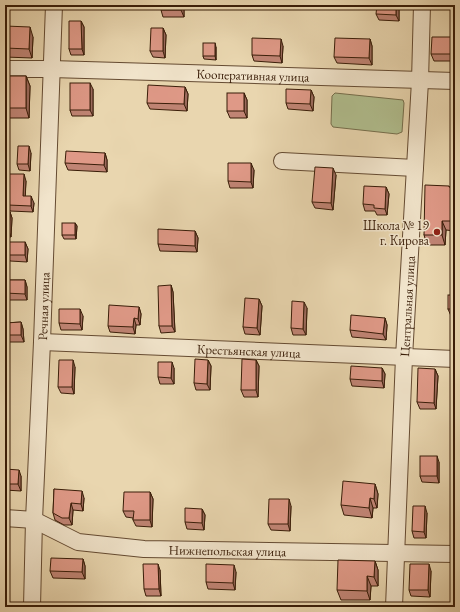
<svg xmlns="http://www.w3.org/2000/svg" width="460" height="612" font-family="'EB Garamond',serif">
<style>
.green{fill:#b1bf8f;stroke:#756e4c}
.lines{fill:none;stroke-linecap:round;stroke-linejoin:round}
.minor-casing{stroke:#654b32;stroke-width:18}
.minor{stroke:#f1e4cb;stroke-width:16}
.wall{fill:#c08474;stroke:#391d08}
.shaded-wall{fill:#9c6b5e;stroke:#391d08}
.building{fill:#df9987;stroke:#391d08}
.poi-dot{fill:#8f2418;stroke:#f1e4cb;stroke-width:1.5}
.labels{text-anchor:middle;stroke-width:3;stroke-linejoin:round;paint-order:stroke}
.street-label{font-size:13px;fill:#391d08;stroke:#f1e4cb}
.poi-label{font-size:13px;fill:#391d08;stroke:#f1e4cb;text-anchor:end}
</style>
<rect width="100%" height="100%" fill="#e9d6af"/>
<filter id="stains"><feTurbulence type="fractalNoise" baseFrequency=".005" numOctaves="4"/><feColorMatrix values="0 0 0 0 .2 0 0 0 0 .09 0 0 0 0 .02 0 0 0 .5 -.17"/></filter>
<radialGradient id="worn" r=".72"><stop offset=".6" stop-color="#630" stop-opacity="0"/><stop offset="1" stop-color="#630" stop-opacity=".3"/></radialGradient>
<polygon class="green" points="335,93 403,100 404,103 402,132 397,134 333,127 331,124 332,96"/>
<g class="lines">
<defs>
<g id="minor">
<path id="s1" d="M5 69H51L455 81"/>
<polyline points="282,161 415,168"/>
<path id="s2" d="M42 342 455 359"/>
<path id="s3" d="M5 518 34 520 78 542 144 549 455 554"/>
<path id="s4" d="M32 607 34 520 42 342 54 5"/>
<path id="s5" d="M394 607 404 357 420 81 422 5"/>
</g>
</defs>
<use href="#minor" class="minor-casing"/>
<use href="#minor" class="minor"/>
</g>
<g class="wall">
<polygon points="161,5 184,5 184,17 163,17 161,10"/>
<polygon points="399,5 399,21 379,20 376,14"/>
<polygon points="81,21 84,27 84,55 71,55 69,49"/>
<polygon points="5,26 33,37 32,58 5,57"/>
<polygon points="163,28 166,35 165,58 153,57 150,51"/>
<polygon points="455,37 455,61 434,61 431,54"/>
<polygon points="370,39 372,46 372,65 337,63 334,57"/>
<polygon points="283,46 282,63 254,61 252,55"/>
<polygon points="216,47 216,60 204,59 203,56"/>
<polygon points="5,76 26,76 30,86 29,118 7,118 5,113"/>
<polygon points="185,87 188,94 187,111 150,109 147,103"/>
<polygon points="93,89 93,116 72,116 70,110"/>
<polygon points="311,90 314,97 313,111 288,109 286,103"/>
<polygon points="244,93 247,100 247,118 230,118 227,111"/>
<polygon points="31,153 30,171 19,170 17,164"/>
<polygon points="105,153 107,160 107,172 68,170 65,163"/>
<polygon points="254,170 253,188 230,188 228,181"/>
<polygon points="5,174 26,181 25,196 34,203 33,212 10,211 8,205 8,196 6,195 5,193"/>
<polygon points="336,175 333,210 315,208 312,202"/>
<polygon points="449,186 449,187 455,188 455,231 446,230 445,245 427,245 424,235"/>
<polygon points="386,187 389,194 387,215 377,215 375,211 365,211 363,204"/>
<polygon points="5,212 10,212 12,218 11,237 5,237"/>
<polygon points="75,223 77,226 76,239 64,239 62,235"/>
<polygon points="195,231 198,238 197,252 160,251 158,244"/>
<polygon points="25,242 28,249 27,262 10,261 8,255"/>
<polygon points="5,280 25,280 27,287 27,300 5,300"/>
<polygon points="171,285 173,292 175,332 161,333 159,326"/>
<polygon points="455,295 455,316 451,316 448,309"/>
<polygon points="259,299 262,306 260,335 245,334 243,327"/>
<polygon points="139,307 141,314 140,325 136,325 135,334 110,332 108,326"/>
<polygon points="307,308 306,335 293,335 291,328"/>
<polygon points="83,316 82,330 61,330 59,323"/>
<polygon points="385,318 387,325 386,340 352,337 350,330"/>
<polygon points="21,322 23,329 24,342 5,342 5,323"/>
<polygon points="208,360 211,366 210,390 196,390 194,383"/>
<polygon points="256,360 259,366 258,397 244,397 241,390"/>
<polygon points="75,367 74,394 61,393 58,387"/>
<polygon points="174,368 174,384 160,384 158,377"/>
<polygon points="382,368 385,374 384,388 352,386 350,379"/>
<polygon points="435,369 438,376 436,409 420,409 417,402"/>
<polygon points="439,462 439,483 422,482 420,476"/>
<polygon points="5,469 21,476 21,491 5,490"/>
<polygon points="375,484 378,494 377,508 373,508 372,518 344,515 341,505"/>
<polygon points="54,489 84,498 83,511 73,510 72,525 64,525 55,520 53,513"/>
<polygon points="150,492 153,499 152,527 136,526 133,520 133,518 126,517 123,511"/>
<polygon points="291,506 290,531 271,530 268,524"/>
<polygon points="202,509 205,515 204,530 187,529 185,522"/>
<polygon points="427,513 426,538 414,538 412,531"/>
<polygon points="83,559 85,566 85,579 53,578 50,571"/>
<polygon points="375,561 378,570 378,586 371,586 370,600 341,600 337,590"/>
<polygon points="160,570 161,596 146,596 144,589"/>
<polygon points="431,571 430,597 411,596 409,590"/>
<polygon points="236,572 235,590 208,589 206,582"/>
</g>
<g class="shaded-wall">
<polygon points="182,5 184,5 184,17 181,10"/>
<polygon points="396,5 399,5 399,21 396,15"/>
<polygon points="81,21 84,27 84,55 82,49"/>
<polygon points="30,27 33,37 32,58 29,49"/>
<polygon points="163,28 166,35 165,58 163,51"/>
<polygon points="281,39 283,46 282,63 280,56"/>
<polygon points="370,39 372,46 372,65 369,58"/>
<polygon points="215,43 216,47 216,60 215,56"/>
<polygon points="26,76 30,86 29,118 26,108"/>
<polygon points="90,83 93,89 93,116 90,110"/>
<polygon points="185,87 188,94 187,111 184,104"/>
<polygon points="311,90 314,97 313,111 310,104"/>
<polygon points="244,93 247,100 247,118 244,111"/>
<polygon points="29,146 31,153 30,171 28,164"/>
<polygon points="105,153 107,160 107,172 104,165"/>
<polygon points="251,163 254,170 253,188 251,182"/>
<polygon points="333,168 336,175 333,210 331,203"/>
<polygon points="24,174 26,181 25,202 23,196"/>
<polygon points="386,187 389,194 387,215 385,209"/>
<polygon points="31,196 34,203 33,212 31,206"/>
<polygon points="10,212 12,218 11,237 9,231"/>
<polygon points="442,221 446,230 445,245 442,235"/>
<polygon points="75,223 77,226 76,239 75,235"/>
<polygon points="195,231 198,238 197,252 195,246"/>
<polygon points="25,242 28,249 27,262 25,255"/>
<polygon points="25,280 27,287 27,300 25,294"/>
<polygon points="171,285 173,292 175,332 172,326"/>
<polygon points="259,299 262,306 260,335 257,328"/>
<polygon points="304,302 307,308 306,335 303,329"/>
<polygon points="139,307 141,314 140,325 138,319"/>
<polygon points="80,309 83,316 82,330 80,324"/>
<polygon points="134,318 136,325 135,334 133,327"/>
<polygon points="385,318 387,325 386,340 383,334"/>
<polygon points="21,322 23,329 24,342 21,335"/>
<polygon points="73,360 75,367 74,394 72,387"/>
<polygon points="208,360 211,366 210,390 207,384"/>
<polygon points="256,360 259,366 258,397 256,390"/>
<polygon points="172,362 174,368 174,384 171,378"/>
<polygon points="382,368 385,374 384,388 382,381"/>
<polygon points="435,369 438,376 436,409 434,403"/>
<polygon points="437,456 439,462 439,483 437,476"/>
<polygon points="19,470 21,476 21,491 18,484"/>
<polygon points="375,484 378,494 377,508 374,499"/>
<polygon points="82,491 84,498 83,511 81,504"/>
<polygon points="150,492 153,499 152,527 150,520"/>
<polygon points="370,498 373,508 372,518 369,508"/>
<polygon points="289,499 291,506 290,531 288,524"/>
<polygon points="71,503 73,510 72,525 69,518"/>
<polygon points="425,506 427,513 426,538 424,532"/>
<polygon points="202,509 205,515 204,530 202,523"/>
<polygon points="83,559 85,566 85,579 82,572"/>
<polygon points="375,561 378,570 378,586 374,577"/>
<polygon points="158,564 160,570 161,596 159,589"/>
<polygon points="429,564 431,571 430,597 428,590"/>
<polygon points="234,565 236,572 235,590 233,583"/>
<polygon points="367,576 371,586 370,600 367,591"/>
</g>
<g class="building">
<polygon points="161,5 182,5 181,10 161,10"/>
<polygon points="377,5 396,5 396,15 376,14"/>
<polygon points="69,21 81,21 82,49 69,49"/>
<polygon points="5,26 30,27 29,49 5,48"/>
<polygon points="151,28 163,28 163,51 150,51"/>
<polygon points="432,37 455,37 455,54 431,54"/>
<polygon points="252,38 281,39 280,56 252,55"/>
<polygon points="335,38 370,39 369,58 334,57"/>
<rect x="203" y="43" width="12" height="13"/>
<rect x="5" y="76" width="21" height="32"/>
<rect x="70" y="83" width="20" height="27"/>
<polygon points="148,85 185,87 184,104 147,103"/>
<polygon points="286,89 311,90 310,104 286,103"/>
<rect x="227" y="93" width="17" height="18"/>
<polygon points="18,146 29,146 28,164 17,164"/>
<polygon points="66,151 105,153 104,165 65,163"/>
<polygon points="228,163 251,163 251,182 228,181"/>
<polygon points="315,167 333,168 331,203 312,202"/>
<polygon points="5,174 24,174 23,196 31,196 31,206 8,205 9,189 5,189"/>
<polygon points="425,185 449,186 449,187 455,188 455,221 442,221 442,235 424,235"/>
<polygon points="364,186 386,187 385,209 374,208 374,205 363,204"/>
<polygon points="5,212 10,212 9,231 5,230"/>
<rect x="62" y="223" width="13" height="12"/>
<polygon points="158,229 195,231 195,246 158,244"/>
<rect x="8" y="242" width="17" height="13"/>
<polygon points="5,280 25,280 25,294 5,293"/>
<polygon points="171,285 172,326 159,326 158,286"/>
<rect x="448" y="295" width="7" height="14"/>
<polygon points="245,298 259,299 257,328 243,327"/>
<polygon points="292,301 304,302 303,329 291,328"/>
<polygon points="109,305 139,307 138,319 134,318 133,327 108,326"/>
<polygon points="59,309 80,309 80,324 59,323"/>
<polygon points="351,315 385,318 383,334 350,330"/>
<polygon points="21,322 21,335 5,335 5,323"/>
<polygon points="195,359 208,360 207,384 194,383"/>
<polygon points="242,359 256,360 256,390 241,390"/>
<polygon points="59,360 73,360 72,387 58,387"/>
<polygon points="158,362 172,362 171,378 158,377"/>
<polygon points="351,366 382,368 382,381 350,379"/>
<polygon points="418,368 435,369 434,403 417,402"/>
<rect x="420" y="456" width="17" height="20"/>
<polygon points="5,469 19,470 18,484 5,484"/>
<polygon points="343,481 375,484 374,499 370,498 369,508 341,505"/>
<polygon points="54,489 82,491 81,504 71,503 69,518 62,518 53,513"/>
<polygon points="124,492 150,492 150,520 133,520 134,511 123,511"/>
<polygon points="269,499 289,499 288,524 268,524"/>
<polygon points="413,506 425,506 424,532 412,531"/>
<polygon points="185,508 202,509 202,523 185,522"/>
<polygon points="51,558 83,559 82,572 50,571"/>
<polygon points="338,560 375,561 374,577 367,576 367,591 337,590"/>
<polygon points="143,564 158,564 159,589 144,589"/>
<polygon points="206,564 234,565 233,583 206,582"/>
<polygon points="410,564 429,564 428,590 409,590"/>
</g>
<circle class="poi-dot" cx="437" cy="232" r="4"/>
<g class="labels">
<g class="street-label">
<text dy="5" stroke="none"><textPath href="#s1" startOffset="248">Кооперативная улица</textPath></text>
<text dy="5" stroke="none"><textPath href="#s4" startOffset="301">Речная улица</textPath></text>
<text dy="5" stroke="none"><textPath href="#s5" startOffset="301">Центральная улица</textPath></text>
<text dy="5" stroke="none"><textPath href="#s2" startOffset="207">Крестьянская улица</textPath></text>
<text dy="5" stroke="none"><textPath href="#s3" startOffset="228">Нижнепольская улица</textPath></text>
</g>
<g class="poi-label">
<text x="429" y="230">Школа № 19<tspan x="429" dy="15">г. Кирова</tspan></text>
</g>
</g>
<rect width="460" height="612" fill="none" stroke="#e9d6af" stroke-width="20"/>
<rect x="6" y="6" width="448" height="600" fill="none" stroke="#391d08" stroke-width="2"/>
<rect x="10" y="10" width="440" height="592" fill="none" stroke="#391d08"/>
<rect width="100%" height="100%" filter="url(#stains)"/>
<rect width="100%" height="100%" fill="url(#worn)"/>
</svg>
